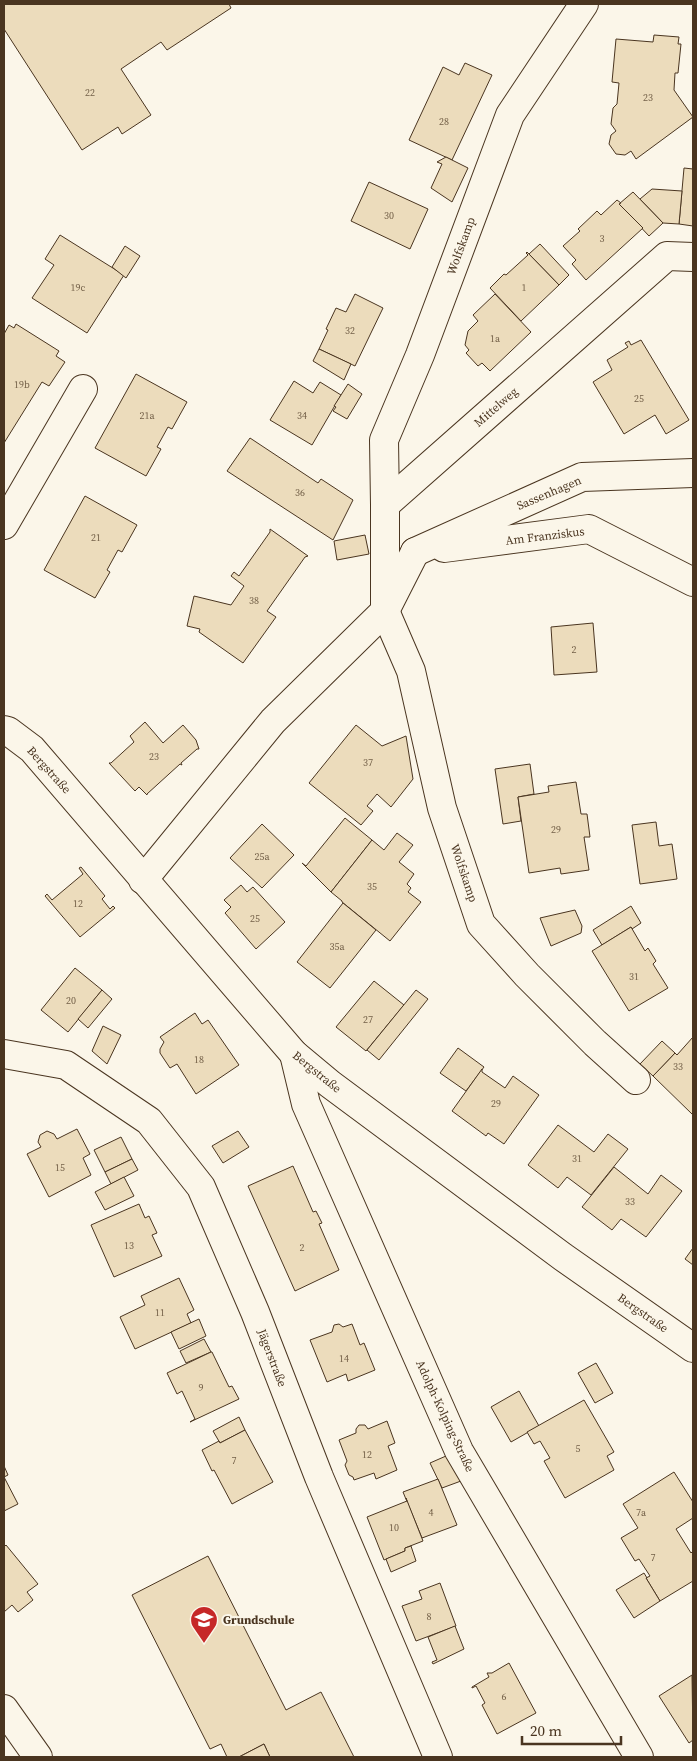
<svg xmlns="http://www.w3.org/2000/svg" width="697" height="1761" font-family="'Source Serif 4',serif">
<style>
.building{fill:#ecdcbc;stroke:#4a3520}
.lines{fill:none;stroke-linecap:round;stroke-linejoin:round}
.minor-casing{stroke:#4a3520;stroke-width:30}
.minor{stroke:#fbf6e9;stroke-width:28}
.labels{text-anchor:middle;stroke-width:4;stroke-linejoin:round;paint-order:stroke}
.number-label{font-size:10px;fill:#725f47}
.street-label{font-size:12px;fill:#4a3520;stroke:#fbf6e9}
.poi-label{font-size:12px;font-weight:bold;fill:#4a3520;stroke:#fbf6e9;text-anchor:start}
</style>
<rect width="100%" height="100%" fill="#fbf6e9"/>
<g class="building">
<polygon points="6,4 229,4 231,8 167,50 161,42 121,69 151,115 122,134 118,127 82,150 4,29 4,5"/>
<polygon points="654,35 679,37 678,44 681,44 678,73 675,73 674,90 693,117 636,159 631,151 625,155 616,154 609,144 611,135 616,131 611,124 613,108 617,104 619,83 612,82 616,39 653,42"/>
<polygon points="465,63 492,75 452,160 409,140 443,67 459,75"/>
<polygon points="446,157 468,168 452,202 431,188 442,164 437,162"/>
<polygon points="684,168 693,169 693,226 679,224"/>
<polygon points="369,182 428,209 410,249 351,221"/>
<polygon points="652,189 682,191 679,224 663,223 640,199"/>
<polygon points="633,192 663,223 649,236 619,204"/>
<polygon points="617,200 621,203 619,204 643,228 586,280 572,264 576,260 563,246 580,231 578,229 597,211 601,215"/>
<polygon points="60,235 124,275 87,333 32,298 54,265 45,259"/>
<polygon points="540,244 569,275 559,285 529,254"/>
<polygon points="125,246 140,256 126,278 112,267"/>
<polygon points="527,252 559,285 521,321 490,288 504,274 506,275 528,255 526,253"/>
<polygon points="355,294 383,308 355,366 319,349 328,330 326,329 336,308 346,312"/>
<polygon points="495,294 531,332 490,371 482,363 478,366 466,353 469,350 465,345 468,331 478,321 473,315"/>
<polygon points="16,324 59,351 56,356 65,362 49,386 42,382 4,443 4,334 9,325 14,328"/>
<polygon points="641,340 689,420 666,434 655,415 624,434 593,382 612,370 607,360 628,347 625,343 629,341 631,345"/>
<polygon points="319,349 351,364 344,380 313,361"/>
<polygon points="136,374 187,402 172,429 168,427 157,447 161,449 146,476 95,448"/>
<polygon points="294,381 313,393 320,382 341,395 312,445 270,420"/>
<polygon points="348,384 362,394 347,419 333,411 336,407 334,406"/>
<polygon points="250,438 318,483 321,479 353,500 333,540 227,471"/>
<polygon points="85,496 137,525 122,552 118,550 107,570 110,572 95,598 44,570"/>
<polygon points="270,529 308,556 305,557 267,611 276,617 243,663 199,632 200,629 187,626 194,596 231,605 244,586 231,576 234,572 239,576 270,532"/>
<polygon points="365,535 369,554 337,560 334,541"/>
<polygon points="593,623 597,672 554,675 551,627"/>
<polygon points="145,722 163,743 183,725 196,740 199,749 197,749 181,763 182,765 180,764 147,794 147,795 139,787 135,791 109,763 111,763 134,742 130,736"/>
<polygon points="356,725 382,746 406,736 413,779 391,807 377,794 367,806 373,811 361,825 309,783"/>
<polygon points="530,764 534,794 518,797 521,821 503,824 495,769"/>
<polygon points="576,782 581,814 587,814 590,837 584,837 589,870 561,874 560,868 529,873 518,797 549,792 548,786"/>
<polygon points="345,818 372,840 331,892 302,863 306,866"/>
<polygon points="656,822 659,846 672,844 677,879 640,884 632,825"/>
<polygon points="262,824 294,855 262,888 230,858"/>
<polygon points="397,833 413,845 399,862 414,874 407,884 411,888 408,892 421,902 390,941 342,902 342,901 331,892 372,840 384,850"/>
<polygon points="81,867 105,896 102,899 110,909 113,906 115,908 80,937 45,896 47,894 52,900 83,874 79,868"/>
<polygon points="241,885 247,892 253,887 285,922 256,949 225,913 231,907 224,900"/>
<polygon points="343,903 376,930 330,988 297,962"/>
<polygon points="631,906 641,923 632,929 631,927 602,945 593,930"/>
<polygon points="575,910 582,926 581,933 551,946 540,918"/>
<polygon points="631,927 645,951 648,948 656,961 653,964 668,988 629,1011 592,951"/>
<polygon points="75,968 102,990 68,1032 41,1010"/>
<polygon points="374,981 404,1005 366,1051 336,1027"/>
<polygon points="102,990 112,999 88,1028 78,1019"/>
<polygon points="416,990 428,999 379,1060 367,1050"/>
<polygon points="195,1013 202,1024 208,1020 239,1065 196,1094 177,1064 170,1068 160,1053 160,1049 164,1042 160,1037"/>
<polygon points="103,1026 121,1035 107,1064 92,1051"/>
<polygon points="693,1037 693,1115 653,1076 675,1053 677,1055"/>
<polygon points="662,1041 675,1053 653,1076 640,1064"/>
<polygon points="458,1048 484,1067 466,1091 440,1073"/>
<polygon points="482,1069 482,1072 505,1088 513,1076 539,1095 504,1144 488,1133 486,1136 452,1111"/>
<polygon points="558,1125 594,1152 608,1134 628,1149 591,1195 567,1177 558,1188 528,1165"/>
<polygon points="77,1129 90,1154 83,1158 91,1175 49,1197 27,1154 41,1147 38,1142 40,1135 47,1131 54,1134 57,1139"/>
<polygon points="238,1131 249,1147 223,1163 212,1146"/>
<polygon points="121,1137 132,1159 105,1172 94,1150"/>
<polygon points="132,1159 138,1170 111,1184 105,1172"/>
<polygon points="293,1166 313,1212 316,1211 322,1223 319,1224 339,1270 295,1291 248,1186"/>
<polygon points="614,1167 648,1194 661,1175 682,1191 646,1237 621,1219 612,1230 582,1207"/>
<polygon points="124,1177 134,1196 105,1210 95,1192"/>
<polygon points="139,1204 145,1218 149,1216 157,1233 152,1235 162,1256 114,1277 91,1225"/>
<polygon points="693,1248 693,1265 685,1259"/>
<polygon points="179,1278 194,1310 187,1314 191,1323 135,1349 120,1317 145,1305 141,1296"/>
<polygon points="199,1319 206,1336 179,1349 171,1332"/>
<polygon points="339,1324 343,1327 352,1324 360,1345 364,1343 375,1370 348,1381 346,1374 327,1382 310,1340 332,1332 334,1325"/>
<polygon points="204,1339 211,1352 186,1363 180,1351"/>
<polygon points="211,1352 212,1352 229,1387 232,1386 239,1399 190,1422 195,1419 182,1391 177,1394 167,1373"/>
<polygon points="596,1363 613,1393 595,1403 578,1373"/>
<polygon points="519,1391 539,1426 511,1442 491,1407"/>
<polygon points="584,1400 614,1452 607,1456 614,1470 565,1498 544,1461 550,1458 540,1441 534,1444 527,1432"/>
<polygon points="239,1417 245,1430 220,1443 213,1431"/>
<polygon points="387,1421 395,1443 388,1446 397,1470 376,1479 374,1473 354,1480 353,1477 349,1475 345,1465 347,1461 339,1440 356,1433 356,1429 359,1425 365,1425 368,1429"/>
<polygon points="245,1430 273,1482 232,1504 214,1470 212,1471 202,1450 219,1441 220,1443"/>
<polygon points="446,1456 461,1481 442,1488 430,1463"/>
<polygon points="4,1466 8,1475 4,1477 18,1504 4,1511"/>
<polygon points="674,1472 693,1502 693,1518 676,1529 691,1553 693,1551 693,1581 660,1601 646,1578 650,1576 639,1559 635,1561 621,1538 638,1528 623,1504"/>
<polygon points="438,1479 457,1525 422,1538 403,1492"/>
<polygon points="406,1498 423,1541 405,1548 405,1551 384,1560 367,1517 407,1501"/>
<polygon points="6,1545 38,1584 27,1592 33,1600 18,1612 12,1605 4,1612 4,1547"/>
<polygon points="411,1546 416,1561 391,1572 386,1559 405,1551 405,1548"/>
<polygon points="208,1556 286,1710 321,1692 354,1757 270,1757 264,1744 239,1757 227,1757 221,1744 210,1749 132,1595"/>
<polygon points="644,1573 647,1578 646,1578 660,1601 634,1618 616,1590"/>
<polygon points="440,1583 456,1626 416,1641 402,1606 422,1599 419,1591"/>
<polygon points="455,1626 464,1649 433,1664 432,1662 437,1660 428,1637"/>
<polygon points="509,1663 536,1713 497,1734 482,1705 485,1703 476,1686 472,1688 472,1687 489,1677 487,1673 492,1673"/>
<polygon points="692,1675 693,1740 689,1743 659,1696"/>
<polygon points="264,1744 270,1757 239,1757"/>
</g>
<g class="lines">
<defs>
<g id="minor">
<polyline points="385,505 384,440 420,355 510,115 584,4"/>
<polyline points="4,525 83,389"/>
<polyline points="444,548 589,529 693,582"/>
<polyline points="415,552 582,477 693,473"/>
<polyline points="4,730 8,731 32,749 294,1054 330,1084 563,1257 693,1348"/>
<polyline points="143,880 273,721 385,611 415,552"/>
<polyline points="4,1054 66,1065 149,1121 201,1187 255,1312 319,1477 438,1757"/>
<polyline points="294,1054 306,1104 459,1451 639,1757"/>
<polyline points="636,1080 595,1043 527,975 481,924 442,808 411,671 385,611 385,505 667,256 693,257"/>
<polyline points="4,1709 38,1757"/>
</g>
</defs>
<use href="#minor" class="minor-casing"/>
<use href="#minor" class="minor"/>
</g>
<defs>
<symbol id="school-pin" viewBox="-11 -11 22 30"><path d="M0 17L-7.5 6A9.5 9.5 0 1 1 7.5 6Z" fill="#c62828" stroke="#fbf6e9"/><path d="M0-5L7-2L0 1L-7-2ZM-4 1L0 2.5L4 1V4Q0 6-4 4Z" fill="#fff"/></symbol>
</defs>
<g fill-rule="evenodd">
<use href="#school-pin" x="188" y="1604" width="32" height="43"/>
</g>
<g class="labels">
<g class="number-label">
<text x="90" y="96">22</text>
<text x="648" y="101">23</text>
<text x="444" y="125">28</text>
<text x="389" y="219">30</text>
<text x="602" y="242">3</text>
<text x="78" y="291">19c</text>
<text x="524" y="291">1</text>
<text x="350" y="334">32</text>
<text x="495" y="342">1a</text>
<text x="22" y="388">19b</text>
<text x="639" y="402">25</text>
<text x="147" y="419">21a</text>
<text x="302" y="419">34</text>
<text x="300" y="496">36</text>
<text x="96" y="541">21</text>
<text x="254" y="604">38</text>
<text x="574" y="653">2</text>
<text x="154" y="760">23</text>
<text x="368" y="766">37</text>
<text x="556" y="833">29</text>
<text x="262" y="860">25a</text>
<text x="372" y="890">35</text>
<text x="78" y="907">12</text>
<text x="255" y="922">25</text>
<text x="337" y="950">35a</text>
<text x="634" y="980">31</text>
<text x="71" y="1004">20</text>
<text x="368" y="1023">27</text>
<text x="199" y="1063">18</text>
<text x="678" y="1070">33</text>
<text x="496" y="1107">29</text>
<text x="577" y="1162">31</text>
<text x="60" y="1171">15</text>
<text x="630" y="1205">33</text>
<text x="129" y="1249">13</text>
<text x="302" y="1251">2</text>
<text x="160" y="1316">11</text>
<text x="344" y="1362">14</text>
<text x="201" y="1391">9</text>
<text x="578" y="1452">5</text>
<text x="367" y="1458">12</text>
<text x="234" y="1464">7</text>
<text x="431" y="1516">4</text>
<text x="641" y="1516">7a</text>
<text x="394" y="1531">10</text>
<text x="653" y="1561">7</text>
<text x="429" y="1620">8</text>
<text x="504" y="1700">6</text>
</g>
<g class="street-label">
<text transform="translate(461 246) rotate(-70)" y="4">Wolfskamp</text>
<text transform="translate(496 407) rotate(-41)" y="4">Mittelweg</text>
<text transform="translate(549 493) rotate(-23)" y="4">Sassenhagen</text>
<text transform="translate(545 536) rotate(-7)" y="4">Am Franziskus</text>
<text transform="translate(49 770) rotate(48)" y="4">Bergstraße</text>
<text transform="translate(464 873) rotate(71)" y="4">Wolfskamp</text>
<text transform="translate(317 1072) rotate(39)" y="4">Bergstraße</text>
<text transform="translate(643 1313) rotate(35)" y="4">Bergstraße</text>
<text transform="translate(272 1358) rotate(69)" y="4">Jägerstraße</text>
<text transform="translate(445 1416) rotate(65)" y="4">Adolph-Kolping-Straße</text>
</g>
<g class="poi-label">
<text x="223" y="1624">Grundschule</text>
</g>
</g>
<rect width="697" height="1761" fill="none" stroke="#4a3520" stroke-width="10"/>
<path d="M522 1736v8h99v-8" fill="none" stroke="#4a3520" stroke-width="2.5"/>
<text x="530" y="1736" font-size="15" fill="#4a3520" stroke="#fbf6e9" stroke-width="4" paint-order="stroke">20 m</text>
</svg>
